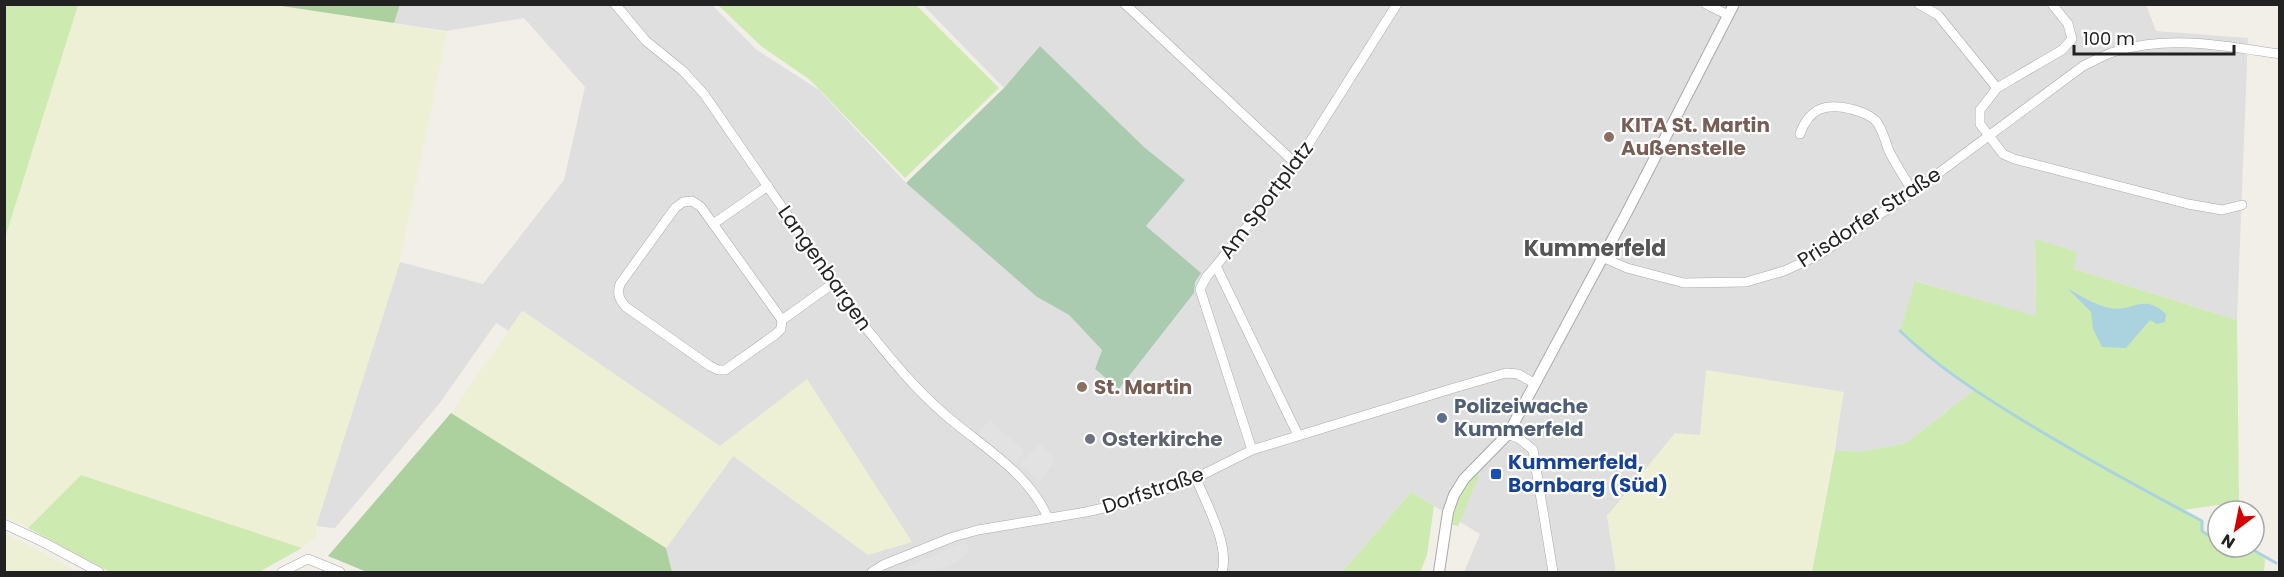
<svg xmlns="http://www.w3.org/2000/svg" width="2284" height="577" font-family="Poppins,sans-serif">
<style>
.residential{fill:#e0dfdf}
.farmland{fill:#eef0d5}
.grass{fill:#cdebb0}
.forest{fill:#add19e}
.cemetery{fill:#aacbaf}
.parking{fill:#e2e2e2}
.water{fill:#aad3df}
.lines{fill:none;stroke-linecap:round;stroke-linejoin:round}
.stream{stroke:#aad3df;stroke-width:3}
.minor-casing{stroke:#a9a9a9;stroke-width:10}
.tertiary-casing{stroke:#a9a9a9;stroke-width:12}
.minor{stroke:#fff;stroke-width:9}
.tertiary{stroke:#fff;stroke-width:10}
.education-dot{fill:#8d6e63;stroke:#fff;stroke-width:2}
.service-dot{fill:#5c6f8a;stroke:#fff;stroke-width:2}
.worship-dot{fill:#6b7280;stroke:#fff;stroke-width:2}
.transit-dot{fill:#1a4fb4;stroke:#fff;stroke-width:2}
.labels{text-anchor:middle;stroke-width:4.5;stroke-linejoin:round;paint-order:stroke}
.education-label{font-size:20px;font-weight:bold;fill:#785e54;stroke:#fff;text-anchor:start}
.street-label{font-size:20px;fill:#222;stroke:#fff}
.service-label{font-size:20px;font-weight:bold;fill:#4e5e75;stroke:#fff;text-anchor:start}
.worship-label{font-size:20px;font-weight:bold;fill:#5b616d;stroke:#fff;text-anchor:start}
.transit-label{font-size:20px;font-weight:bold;fill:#164399;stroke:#fff;text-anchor:start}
.quarter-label{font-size:22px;font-weight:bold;fill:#555;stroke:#fff}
</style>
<rect width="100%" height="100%" fill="#f2efe9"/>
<polygon class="residential" points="2146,4 2156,31 2248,38 2237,320 2074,269 2035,240 2036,317 1916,281 1929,358 1974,390 1906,443 1859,452 1835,450 1843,392 1700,436 1607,515 1616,572 1464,572 1480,534 1411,492 1342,572 672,572 666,548 733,456 868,554 720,447 523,311 509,331 496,323 439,404 335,528 316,526 400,262 483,284 564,180 585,87 524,18 446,31 394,23 400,5 712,5 757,50 819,90 906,183 1037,297 1069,315 1102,350 1095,369 1119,389 1194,293 1195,282 1200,273 1146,226 1185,180 1144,147 1040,46 1004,88 923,5"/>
<g class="farmland">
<polygon points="78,5 275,5 447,32 400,262 316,526 316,538 302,548 82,475 28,528 5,517 5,238"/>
<polygon points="522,311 720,446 807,379 912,542 868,555 733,456 666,548 451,413"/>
<polygon points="1706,370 1844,392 1812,572 1616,572 1607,516 1675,433 1700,435"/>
<polygon points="5,534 21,541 78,572 5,572"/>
</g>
<g class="grass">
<polygon points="5,4 78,5 5,238 4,5"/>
<polygon points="718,5 916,5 999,88 905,178 810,80 761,46"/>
<polygon points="2035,239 2077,252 2074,269 2237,320 2239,502 2183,510 2202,521 2202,531 2218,542 2218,547 2248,547 2265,559 2264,572 1812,572 1835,450 1859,452 1906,443 1974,390 1929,358 1900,331 1915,281 2036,316"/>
<path d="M1476 474 1479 477C1470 493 1466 510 1458 526L1453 525C1446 508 1465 486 1476 474Z"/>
<polygon points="81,475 302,548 259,572 110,572 28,528"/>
<polygon points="1411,492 1434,506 1427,555 1420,572 1342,572"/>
</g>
<g class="forest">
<polygon points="275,5 400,5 394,23"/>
<polygon points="451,413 666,548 672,572 367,572 328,556"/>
</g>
<polygon class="cemetery" points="1040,46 1144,147 1185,180 1146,226 1201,273 1195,282 1194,293 1119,389 1095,369 1102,350 1069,315 1037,297 906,183 1004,88"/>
<g class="parking">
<polygon points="989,420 1025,451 1015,464 978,434"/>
<polygon points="1040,444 1056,459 1040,482 1019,464"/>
<polygon points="967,543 968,553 958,561 932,572 897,572 957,545"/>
</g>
<path class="water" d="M2067 288C2081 296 2093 304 2109 308 2133 313 2143 292 2166 314L2165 322 2157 324 2150 320 2126 348 2102 347 2093 329 2091 312Z"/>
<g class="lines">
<g class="stream">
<path d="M1900 331C1937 366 1972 389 2014 415 2075 453 2138 487 2202 521V531L2218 542"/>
<polyline points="2248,547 2276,563"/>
</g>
<defs>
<g id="minor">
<path d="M615 4 646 41 683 71 704 94 862 323C887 354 912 386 942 412 979 445 1028 471 1048 518"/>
<polyline points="1125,4 1296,164"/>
<polyline points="1706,4 1728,15"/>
<polyline points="1919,4 1938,15 1997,88 1980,110 1980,124 2003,154 2014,159 2188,204 2222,210 2242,205"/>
<polyline points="1997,88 2062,50 2072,39 2068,24 2052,4"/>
<path d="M1800 134C1809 108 1826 103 1851 109 1861 112 1869 114 1876 121 1883 130 1885 141 1889 151 1896 165 1905 178 1913 192"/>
<path d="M692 201 701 207 782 320 781 329 776 334 725 370H718L710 366 626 307C619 299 617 294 620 284L675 208 683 202Z"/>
<polyline points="713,224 768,186"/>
<path d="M1602 257 1627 268 1684 283 1746 282 1784 271 1817 256 1913 192 2083 66C2094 61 2105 54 2117 51 2172 35 2224 46 2280 54"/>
<polyline points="1216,266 1207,276 1200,289 1252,450"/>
<polyline points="782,320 835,282"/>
<polyline points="1508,434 1520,439 1533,450 1553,572"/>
<polyline points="1298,435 1216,266 1296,164 1397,4"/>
<path d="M1196 478C1206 504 1230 545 1222 572"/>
<polyline points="4,524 43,542 99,572"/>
<polyline points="282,572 308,559 340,572"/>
<polyline points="872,572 883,565 953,537 978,530 1086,512 1130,502 1196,478 1252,450 1454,388 1506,373 1518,374 1534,383"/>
</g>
<polyline id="tertiary" points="1439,572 1448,512 1454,495 1464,479 1508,434 1626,214 1734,4"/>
</defs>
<use href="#minor" class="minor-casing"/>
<use href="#tertiary" class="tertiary-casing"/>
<use href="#minor" class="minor"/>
<use href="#tertiary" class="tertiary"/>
</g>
<g class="education-dot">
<circle cx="1609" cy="137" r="6"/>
<circle cx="1082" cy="387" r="6"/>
</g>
<circle class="service-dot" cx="1442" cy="418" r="6"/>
<circle class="worship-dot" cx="1090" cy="439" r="6"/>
<rect class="transit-dot" x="1490" y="468" width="12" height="12" rx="3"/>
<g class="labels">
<g class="education-label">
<text x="1621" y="132">KITA St. Martin<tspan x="1621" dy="23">Außenstelle</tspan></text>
<text x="1094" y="394">St. Martin</text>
</g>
<g class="street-label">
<text transform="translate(1266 200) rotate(-53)" y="7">Am Sportplatz</text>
<text transform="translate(1869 217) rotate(-33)" y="7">Prisdorfer Straße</text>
<text transform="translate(825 268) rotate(55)" y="7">Langenbargen</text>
<text transform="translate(1153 490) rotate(-19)" y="7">Dorfstraße</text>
</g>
<g class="service-label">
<text x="1454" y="413">Polizeiwache<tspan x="1454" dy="23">Kummerfeld</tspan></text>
</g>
<g class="worship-label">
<text x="1102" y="446">Osterkirche</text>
</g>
<g class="transit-label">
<text x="1508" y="469">Kummerfeld,<tspan x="1508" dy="23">Bornbarg (Süd)</tspan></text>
</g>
<g class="quarter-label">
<text x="1595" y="256">Kummerfeld</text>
</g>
</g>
<rect width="2284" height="577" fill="none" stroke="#222222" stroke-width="12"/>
<g transform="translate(2236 529) rotate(212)"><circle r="28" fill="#ffffff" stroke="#a7a7a7" stroke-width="1.5"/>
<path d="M0-4.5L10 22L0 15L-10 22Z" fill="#d40000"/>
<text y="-9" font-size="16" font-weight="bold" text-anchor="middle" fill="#222222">N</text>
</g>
<path d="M2074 45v9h160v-9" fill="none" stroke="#222222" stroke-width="3"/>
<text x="2083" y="45" font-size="18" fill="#222222" stroke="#ffffff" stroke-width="4.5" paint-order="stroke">100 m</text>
</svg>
